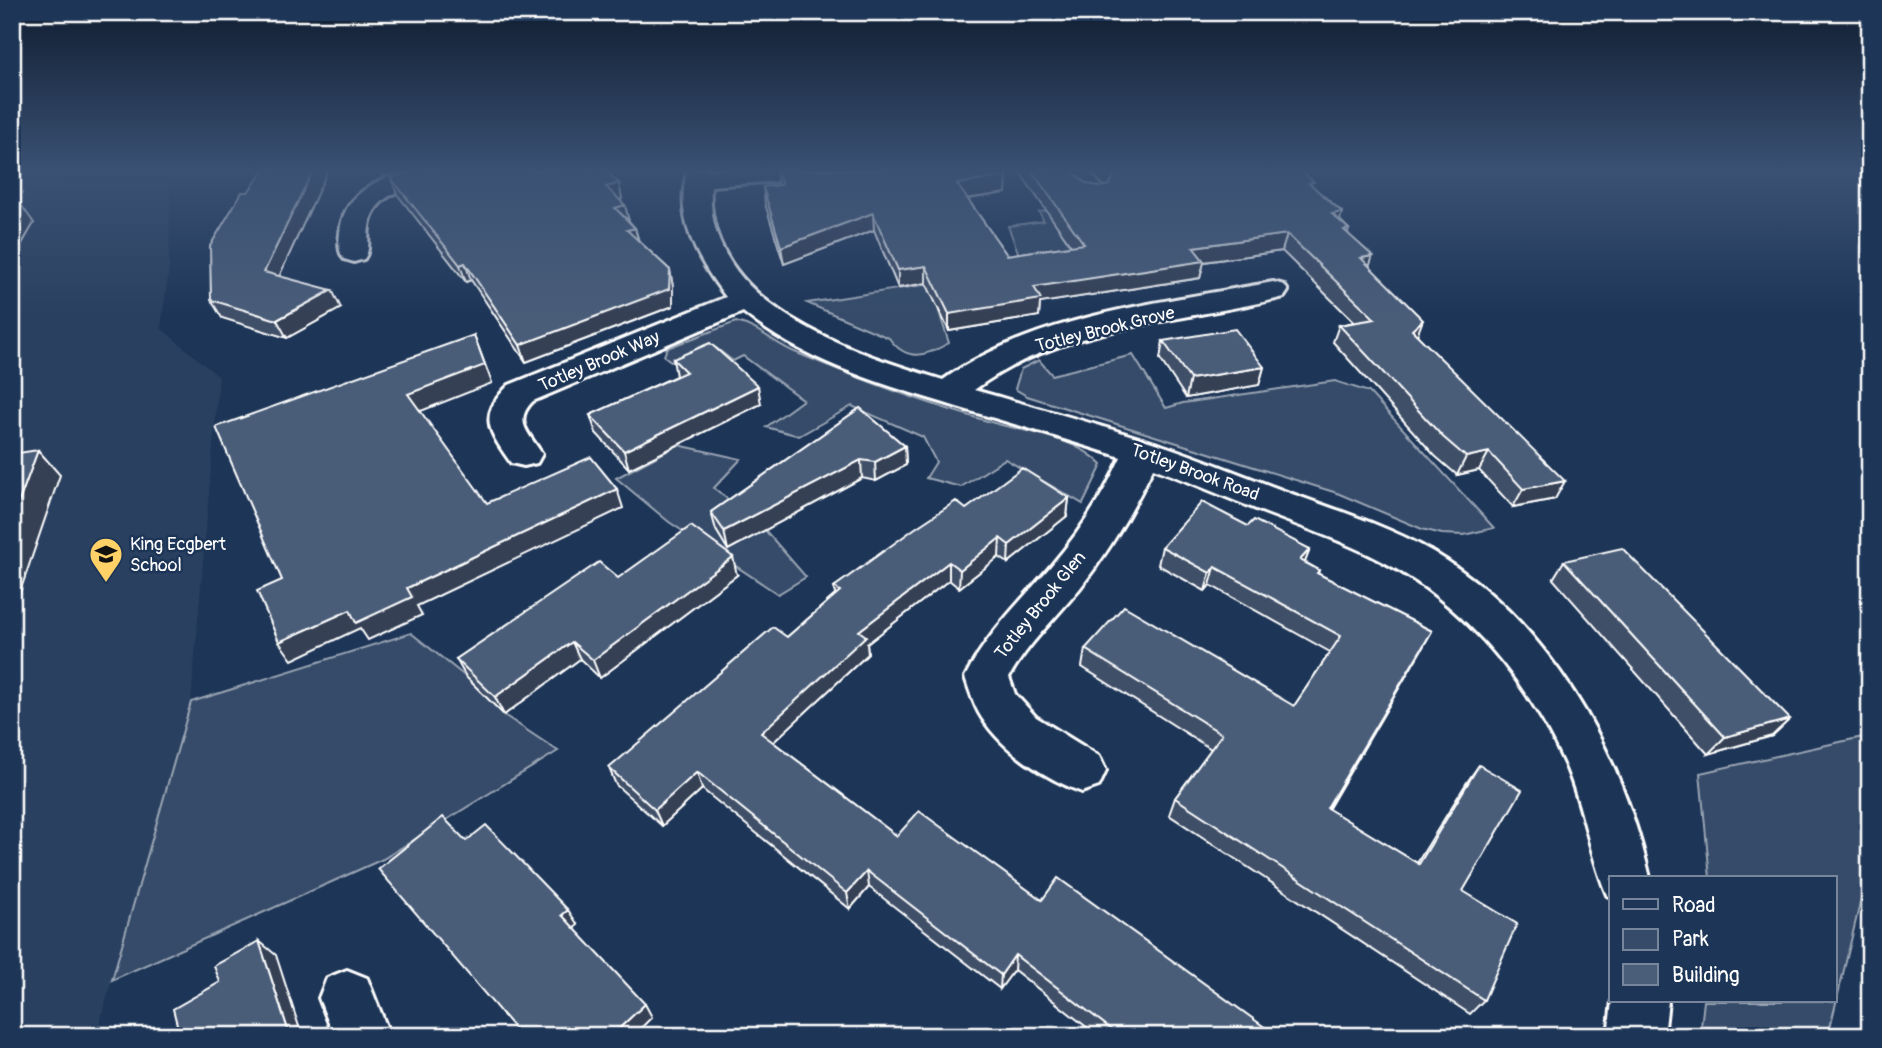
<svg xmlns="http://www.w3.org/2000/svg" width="1882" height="1048" font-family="Pangolin,sans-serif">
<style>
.built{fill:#2a4161}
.green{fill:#364b69;stroke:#9aa5b4;stroke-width:2}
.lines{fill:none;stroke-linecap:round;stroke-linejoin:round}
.minor-casing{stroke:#fff;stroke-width:6}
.minor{fill:#1d3557;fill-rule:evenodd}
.wall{fill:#405068;stroke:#fff;stroke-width:2}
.shaded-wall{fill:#344155;stroke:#fff;stroke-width:2}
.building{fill:#4a5d79;stroke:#fff;stroke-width:2}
.labels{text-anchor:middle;stroke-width:5;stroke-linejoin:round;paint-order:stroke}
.street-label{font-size:18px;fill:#fff;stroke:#1d3557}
.poi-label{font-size:18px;fill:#fff;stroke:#1d3557;text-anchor:start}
</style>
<rect width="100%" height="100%" fill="#1d3557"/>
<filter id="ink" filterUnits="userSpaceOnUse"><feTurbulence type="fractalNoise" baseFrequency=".0143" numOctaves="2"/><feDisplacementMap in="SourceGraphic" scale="14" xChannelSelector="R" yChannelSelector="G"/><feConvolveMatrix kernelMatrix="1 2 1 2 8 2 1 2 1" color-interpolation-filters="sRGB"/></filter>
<g filter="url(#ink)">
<polygon class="built" points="12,180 170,183 169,269 161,328 219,377 191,702 96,1036 12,1036"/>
<g class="green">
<polygon points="1067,206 1094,242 1020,257 1008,226 1044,221 1039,212"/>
<path d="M930 284 949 343C926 356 907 363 889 338L807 303Z"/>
<path d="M736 322C759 327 776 345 797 353 862 380 927 404 994 423 1030 433 1076 437 1102 465L1083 504 1005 459 961 487 926 478 936 462 923 437 852 406 799 436 766 427 803 400 743 356 733 361 716 348 675 364 664 356 667 348Z"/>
<polygon points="1133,355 1166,408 1183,403 1335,381 1369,392 1494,528 1464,535 1442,534 1422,529 1337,493 1027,396 1015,389 1021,369 1039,360 1052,375"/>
<polygon points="678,445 741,459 714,488 765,530 806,577 778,594 669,522 616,478"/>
<polygon points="411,633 466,677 504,715 558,751 383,859 112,980 191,702"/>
<polygon points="1870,732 1870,862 1828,1036 1700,1036 1704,1001 1835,1001 1835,878 1710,878 1700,773 1867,736"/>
</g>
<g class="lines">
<defs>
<g id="minor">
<path d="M409 170H446L442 175C415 185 373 192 369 227 367 238 371 250 364 259L354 262 344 259C338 251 339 242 340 233 343 194 376 180 409 170Z"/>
<path d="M688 170H834L830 175 821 178 711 186C703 306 852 352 943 380 1033 315 1165 302 1273 282L1284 285 1288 291 1284 297C1182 323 1061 324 974 390 1034 407 1093 423 1152 442 1193 455 1232 471 1271 486 1325 507 1383 523 1433 552 1549 621 1621 750 1650 878H1611V897L1607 895C1589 853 1584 807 1565 764 1529 682 1464 604 1384 562 1345 541 1302 527 1261 511 1225 497 1189 481 1153 468 1133 510 1109 551 1080 588 1056 618 1028 643 1009 677L1015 694 1036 717 1099 756 1106 771 1099 786 1082 792C1046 779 1003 751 982 718 974 706 970 691 965 677 987 633 1020 603 1051 566 1079 533 1103 497 1121 457 1067 440 1012 423 957 407 882 384 804 362 743 312L533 401C512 422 530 434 542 454L537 463 524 466 511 463C489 431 477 416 509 385L726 297C698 261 673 216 688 170Z"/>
<path d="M1060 170H1087L1109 194 1105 200C1085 205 1071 186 1060 170Z"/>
<polygon points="347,970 367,978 390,1036 334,1036 319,998 327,978"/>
<polygon points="1612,1001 1668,1001 1664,1036 1608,1036"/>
</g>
</defs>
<use href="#minor" class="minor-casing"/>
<use href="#minor" class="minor"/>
</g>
<g class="wall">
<polygon points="328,170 279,276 341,308 287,338 222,318 211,300 248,192"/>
<polygon points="776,170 1007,176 1006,193 968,199 1007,255 1071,246 1018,170 1071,170 1086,183 1099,187 1104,186 1090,170 1300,170 1313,187 1342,212 1340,220 1349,229 1348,233 1369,267 1417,335 1555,499 1513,507 1479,470 1457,475 1435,456 1333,342 1339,325 1354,322 1282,251 1204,262 1200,278 1040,303 1039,316 949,331 926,283 898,288 874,230 784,264 765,204 763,187 778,185"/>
<polygon points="391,178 619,183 622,199 620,200 629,221 635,228 639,241 670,270 673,287 673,306 526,362 471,280 466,282 397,194"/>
<polygon points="1163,341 1264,367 1259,385 1186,398 1160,359"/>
<polygon points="673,359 761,404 629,469 596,433 590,415 676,376"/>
<polygon points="860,408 905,446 906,465 876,481 862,478 728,550 716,530 711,512"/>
<polygon points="1069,498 1067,516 1008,563 999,557 959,588 949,580 867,644 868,654 773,742 897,836 1042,900 1277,1036 1098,1036 1014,970 1000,989 869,887 850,909 702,789 662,826 616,785 609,768 787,637 835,595 834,587 966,509"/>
<polygon points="1248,526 1310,549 1305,562 1319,570 1318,574 1432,631 1328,809 1417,863 1467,782 1479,765 1463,891 1484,1000 1470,1014 1169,815 1175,798 1211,749 1082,667 1085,649 1294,706 1330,652 1210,585 1205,591 1158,565 1162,547"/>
<polygon points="1564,561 1790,719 1772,736 1708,754 1553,579"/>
<polygon points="737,575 600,678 580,659 504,715 466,677 456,659 618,578"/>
</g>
<g class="shaded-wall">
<polygon points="313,170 328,170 273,290 264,272"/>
<polygon points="380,170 402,170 383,176"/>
<polygon points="1007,176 1006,193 957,200 957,184"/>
<polygon points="619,183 622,199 610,203 606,187"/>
<polygon points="17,199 34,223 12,261 12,207"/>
<polygon points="625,205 629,221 615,208"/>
<polygon points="1342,212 1337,229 1332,214"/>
<polygon points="873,213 874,230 784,264 781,247"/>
<polygon points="635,228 639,244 627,230"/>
<polygon points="1287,234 1282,251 1204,262 1200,278 1040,303 1039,316 949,331 949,314 1034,287 1193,247"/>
<polygon points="1373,256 1367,273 1361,258"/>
<polygon points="465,263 471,280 466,282 460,265"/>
<polygon points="926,266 926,283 898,288 898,270"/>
<polygon points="670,270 673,287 673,306 526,362 520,345"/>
<polygon points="332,290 341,308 287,338 277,320"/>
<polygon points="1423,320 1416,338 1412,330"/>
<polygon points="474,335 492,383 416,413 408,394"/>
<polygon points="1264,367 1259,385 1186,398 1190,379"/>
<polygon points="758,386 761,404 629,469 624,451"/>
<polygon points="905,446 906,465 876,481 875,462"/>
<polygon points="38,450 60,475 12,615 12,520"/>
<polygon points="1489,452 1479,470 1457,475 1466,457"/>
<polygon points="861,460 862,478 728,550 724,531"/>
<polygon points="1565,481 1555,499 1513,507 1523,489"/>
<polygon points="617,489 623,508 417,606 422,615 368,640 360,628 292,660 279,642 350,610 407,588"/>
<polygon points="1069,498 1067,516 1008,563 1009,545"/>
<polygon points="1000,538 999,557 959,588 960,570"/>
<polygon points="1310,549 1303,567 1300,560"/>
<polygon points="733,557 737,575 600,678 593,660"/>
<polygon points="949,562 949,580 867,644 868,654 765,750 761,733 859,631"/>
<polygon points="1215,567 1210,585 1205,591 1210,573"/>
<polygon points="1432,631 1422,649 1319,825 1327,808"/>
<polygon points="572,642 580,659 504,715 495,697"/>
<polygon points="1790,719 1772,736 1708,754 1725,737"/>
<polygon points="697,772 702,789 662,826 655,810"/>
<polygon points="867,871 869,887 850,909 847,893"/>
<polygon points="568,910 578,925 571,930 562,915"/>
<polygon points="259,941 276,955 302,1036 290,1036"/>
<polygon points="1015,955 1014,970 1000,989 1001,975"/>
<polygon points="645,1004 652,1017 633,1036 611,1036"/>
</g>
<g class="building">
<polygon points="264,170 313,170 264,272 332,290 277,320 211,300 210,246 242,192 248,192"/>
<polygon points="415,170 605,170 619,183 606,187 625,205 615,208 635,228 627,230 670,270 669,289 520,345 465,263 460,265 391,178"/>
<polygon points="777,170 1007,170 1007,176 957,184 1007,255 1084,244 1031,170 1071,170 1086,183 1099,187 1109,185 1114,177 1107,170 1300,170 1314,182 1309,183 1342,212 1332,214 1349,229 1344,230 1373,256 1361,258 1423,320 1412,330 1565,481 1523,489 1489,452 1466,457 1443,437 1339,325 1375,319 1287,234 1193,247 1204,261 1034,287 1041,299 949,314 926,266 898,270 873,213 781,247 763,187 782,185"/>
<polygon points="12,199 17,199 12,207"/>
<polygon points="1235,329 1264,367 1190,379 1163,341"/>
<polygon points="474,335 485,365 408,394 487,503 591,457 617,489 407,588 412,597 356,623 350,610 279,642 257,591 282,580 216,427"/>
<polygon points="710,343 758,386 624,451 590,415 686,372 673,359"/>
<polygon points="860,408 905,446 875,462 861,460 724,531 711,512"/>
<polygon points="38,450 12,520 12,454"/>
<polygon points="1022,468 1069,498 1009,545 1000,538 960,570 949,562 859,631 866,636 761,733 897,836 919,811 1042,900 1058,878 1277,1036 1120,1036 1015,955 1001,975 867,871 847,893 697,772 655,810 609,768 773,627 787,637 840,591 834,587 914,529 956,501 966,509"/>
<polygon points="1202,502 1248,526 1254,520 1310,549 1300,560 1319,570 1317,573 1432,631 1327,808 1419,864 1479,765 1522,790 1463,891 1517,924 1484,1000 1175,798 1222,734 1085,649 1124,606 1294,706 1341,636 1215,567 1210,573 1162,547"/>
<polygon points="691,526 733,557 593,660 572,642 495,697 456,659 599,562 618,578"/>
<polygon points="1622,548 1790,719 1725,737 1564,561"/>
<polygon points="443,817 466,841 486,825 568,910 562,915 645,1004 611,1036 508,1036 515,1029 378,869"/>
<polygon points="259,941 290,1036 180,1036 173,1009 220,982 214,966"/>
<polygon points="772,1029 780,1036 766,1036"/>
</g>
</g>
<linearGradient id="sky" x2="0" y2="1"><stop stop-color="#101d30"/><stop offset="0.54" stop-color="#3a5174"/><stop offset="1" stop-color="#3a5174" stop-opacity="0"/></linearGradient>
<rect width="1882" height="316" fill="url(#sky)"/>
<defs>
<symbol id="school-pin" viewBox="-11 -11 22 30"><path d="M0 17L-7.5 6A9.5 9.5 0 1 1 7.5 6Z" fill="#ffd166" stroke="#1d3557"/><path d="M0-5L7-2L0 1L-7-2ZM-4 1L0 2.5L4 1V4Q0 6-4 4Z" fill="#111"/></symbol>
</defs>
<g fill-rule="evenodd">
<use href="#school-pin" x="87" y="535" width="38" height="52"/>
</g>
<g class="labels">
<g class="street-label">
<text transform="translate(1105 329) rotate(-14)" y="6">Totley Brook Grove</text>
<text transform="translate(599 361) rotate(-23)" y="6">Totley Brook Way</text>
<text transform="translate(1195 472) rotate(20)" y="6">Totley Brook Road</text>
<text transform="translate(1040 605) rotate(-51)" y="6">Totley Brook Glen</text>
</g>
<g class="poi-label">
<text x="130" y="550">King Ecgbert<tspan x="130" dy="21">School</tspan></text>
</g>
</g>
<rect width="1882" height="1048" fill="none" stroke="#1d3557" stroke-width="42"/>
<rect x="21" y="21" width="1840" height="1006" fill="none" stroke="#fff" stroke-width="2.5" filter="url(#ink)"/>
<rect x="1609" y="876" width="228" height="126" fill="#1d3557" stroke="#77869a" stroke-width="2"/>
<rect x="1623" y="899" width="35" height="10" fill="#1d3557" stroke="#77869a" stroke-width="2"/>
<text x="1672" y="912" font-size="21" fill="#ffffff">Road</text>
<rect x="1623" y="929" width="35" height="21" fill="#364b69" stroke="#77869a" stroke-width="2"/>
<text x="1672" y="946" font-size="21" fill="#ffffff">Park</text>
<rect x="1623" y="964" width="35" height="21" fill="#4a5d79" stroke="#77869a" stroke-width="2"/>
<text x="1672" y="982" font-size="21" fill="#ffffff">Building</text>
</svg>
